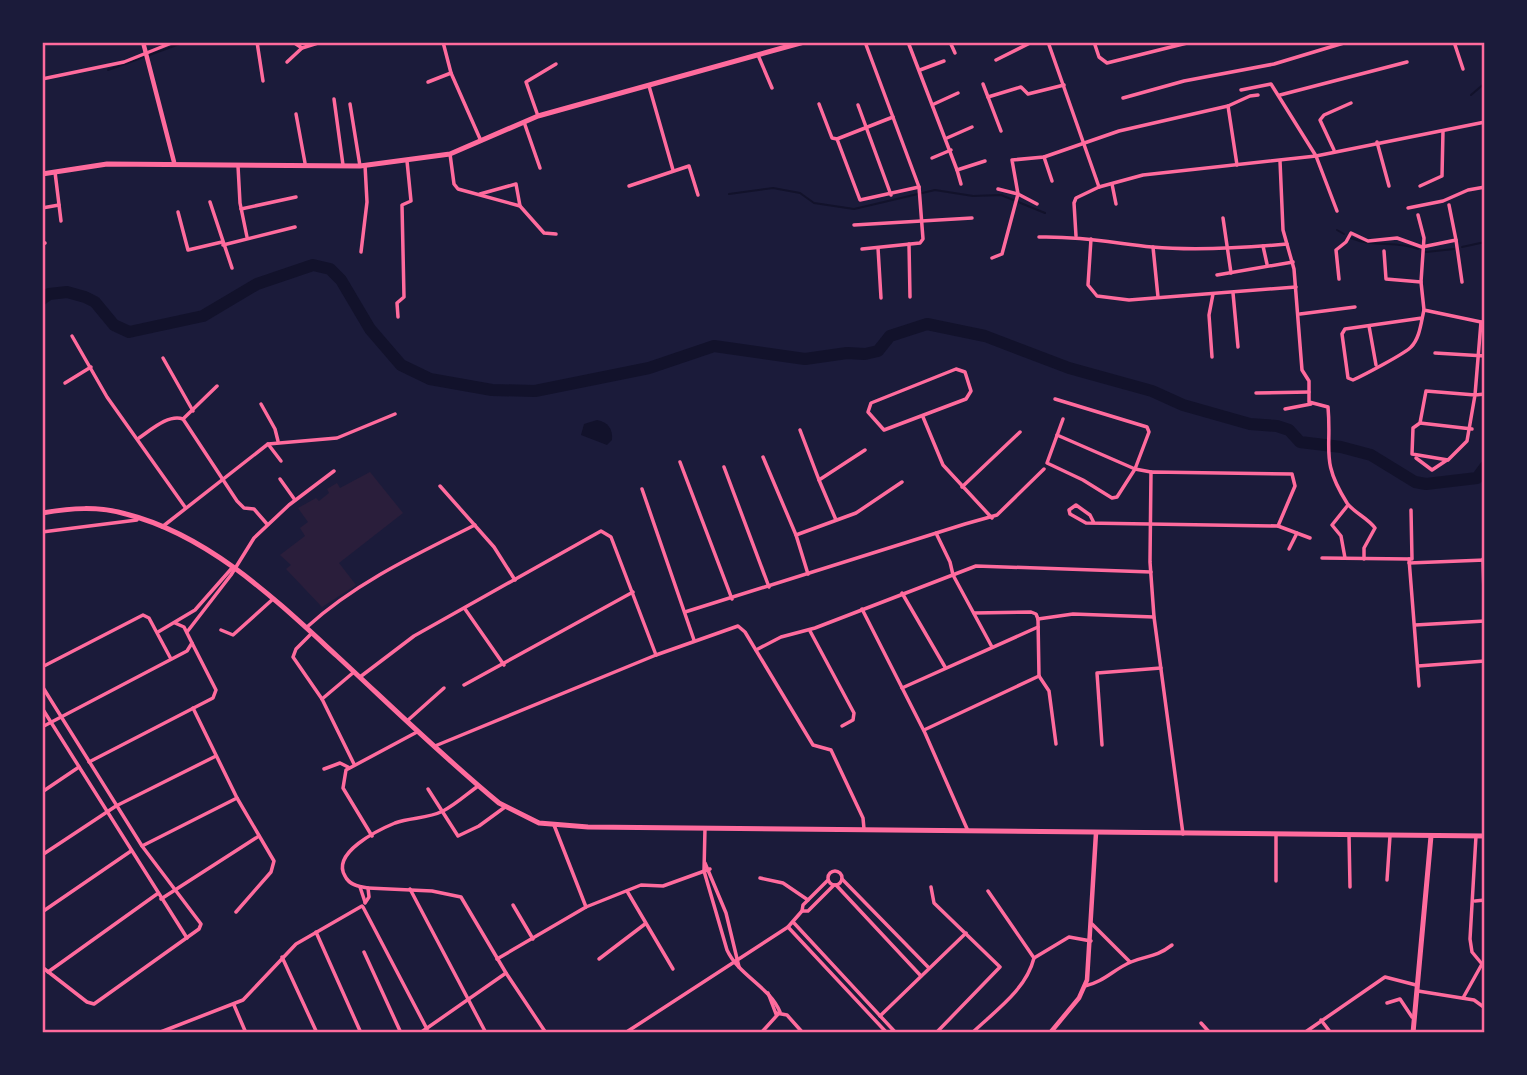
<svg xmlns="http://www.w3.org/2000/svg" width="1527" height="1075" font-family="'Alegreya Sans',sans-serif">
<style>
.green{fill:#2a1e3b}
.water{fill:#12122b}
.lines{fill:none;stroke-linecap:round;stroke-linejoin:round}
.stream{stroke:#12122b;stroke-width:2}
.river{stroke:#12122b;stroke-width:12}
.minor{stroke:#ff6b9d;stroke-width:3.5}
.tertiary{stroke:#ff6b9d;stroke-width:4.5}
.secondary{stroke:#ff6b9d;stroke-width:5}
.primary{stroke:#ff6b9d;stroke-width:5}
.neatline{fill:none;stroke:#ff6b9d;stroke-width:2.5}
</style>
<rect width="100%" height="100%" fill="#1b1b3a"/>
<polygon class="green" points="370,472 403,513 339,563 356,585 322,607 286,569 291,565 280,555 305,536 300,528 308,522 298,508 316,498 319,501 329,493 327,489 337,483 340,488"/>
<path class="water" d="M597 420C608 422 613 429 612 440L607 445 581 435 584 424Z"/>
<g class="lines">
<g class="stream">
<polyline points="108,70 185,42"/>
<polyline points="1471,95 1485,83"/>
<polyline points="729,194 773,188 800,193 814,203 854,209 935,190 973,196 1001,195 1045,213"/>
<polyline points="1337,230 1344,234"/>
<path d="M1351 238C1374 248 1396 240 1418 249"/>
<polyline points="1462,247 1485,242"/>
<polyline points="1426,252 1454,249"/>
</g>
<polyline class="river" points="42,299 49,294 67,292 85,297 95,302 114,325 129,332 203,316 257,284 313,265 330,269 341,280 370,329 401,365 430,379 492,390 535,391 649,368 714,346 805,359 847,353 865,354 878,351 890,336 927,324 985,336 1069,368 1152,391 1183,405 1250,424 1277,426 1289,430 1300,442 1341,447 1371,455 1415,482 1426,484 1477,478 1485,467"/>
<g class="minor">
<polyline points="257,42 263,81"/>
<polyline points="293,42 302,48 321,42"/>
<polyline points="443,42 451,73 481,141"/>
<polyline points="908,42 957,170 985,161"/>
<polyline points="950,42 955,53"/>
<polyline points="1048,42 1099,187"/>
<polyline points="1094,42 1099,57 1107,63 1191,42"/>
<polyline points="1454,42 1463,69"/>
<polyline points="758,55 772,88"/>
<polyline points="996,60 1032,42"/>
<polyline points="287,62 302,48"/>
<polyline points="920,70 944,61"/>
<polyline points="42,79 124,62 174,42"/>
<polyline points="428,82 451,73"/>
<polyline points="983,84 988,97"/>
<polyline points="649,86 673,170"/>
<polyline points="1241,90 1271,84 1316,156 1337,211"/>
<polyline points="1280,95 1407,62"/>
<polyline points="1123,98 1184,81 1274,64 1347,42"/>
<polyline points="334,99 343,165"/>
<polyline points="350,104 360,166"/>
<polyline points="819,104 832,138 837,139 860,200 919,187"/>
<polyline points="934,104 958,93"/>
<polyline points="858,105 891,195"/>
<polyline points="1228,106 1237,165"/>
<polyline points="296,114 305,163"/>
<polyline points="538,116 526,82 556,64"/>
<polyline points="524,122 540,168"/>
<polyline points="1001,131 988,97 1021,87 1028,94 1064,85"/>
<polyline points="947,138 972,127"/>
<polyline points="837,139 893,117"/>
<polyline points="1377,142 1389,186"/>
<polyline points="1334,150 1320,120 1324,115 1351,103"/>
<polyline points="450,154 454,184 458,189 520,206 544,233 556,234"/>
<polyline points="1044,157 1052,181"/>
<polyline points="932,158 951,150"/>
<path d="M1280 161 1283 230 1294 269 1302 370 1309 381V402L1328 407C1332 451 1320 460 1347 503 1353 512 1368 518 1375 528L1364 548V559"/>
<polyline points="238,166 240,203 247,237"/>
<polyline points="957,170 961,184"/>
<polyline points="55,172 61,221"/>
<polyline points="1112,184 1116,204"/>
<polyline points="629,186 689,166 698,195"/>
<polyline points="1420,186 1442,176 1443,131"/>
<polyline points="480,194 516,184 520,206"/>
<polyline points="210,202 232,268"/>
<polyline points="1037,204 1018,194 1012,160 1044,157 1119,131 1228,106 1250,96 1258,95"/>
<polyline points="42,208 59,205"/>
<polyline points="1408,208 1443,201 1468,190 1485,187"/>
<polyline points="241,209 296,197"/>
<polyline points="178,212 188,250 222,242"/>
<polyline points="1418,215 1424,238 1421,282"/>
<polyline points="1223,218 1231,273"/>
<polyline points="854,225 972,218"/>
<polyline points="1076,236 1074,203 1076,198 1099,187 1143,175 1316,156 1485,122"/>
<path d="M1039 237C1077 236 1114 243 1152 247 1197 251 1243 248 1287 244"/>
<polyline points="1091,239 1088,285 1097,296 1129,300 1296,287"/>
<polyline points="1456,240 1462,282"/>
<polyline points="42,244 45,243"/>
<polyline points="909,244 910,297"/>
<polyline points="223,245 295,227"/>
<polyline points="1263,246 1267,264"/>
<polyline points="1153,247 1158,297"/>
<polyline points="878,248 881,298"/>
<polyline points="862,249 920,243 923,239 919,187 865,42"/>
<polyline points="1384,251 1386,279 1421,282 1424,310 1481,322"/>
<polyline points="361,252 367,202 365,165"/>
<polyline points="992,258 1002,254 1018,194 998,189"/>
<polyline points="1217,275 1293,262"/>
<polyline points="1339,279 1336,250 1346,242 1351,233 1368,241 1397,238 1422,247 1456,240 1449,205"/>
<polyline points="1233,293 1238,347"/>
<polyline points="1300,314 1355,307"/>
<polyline points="398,317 397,303 404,297 402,205 411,201 407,161"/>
<path d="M1422 318 1345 329 1342 334 1348 378 1353 380C1362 376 1406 353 1411 347 1420 338 1421 322 1424 310"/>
<polyline points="1485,323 1481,322 1475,395 1426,391 1420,423 1413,428 1412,454 1448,460 1467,441 1475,395 1485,394"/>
<polyline points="1369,326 1376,365"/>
<polyline points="72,336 107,397 185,507"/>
<polyline points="1435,353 1485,356"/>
<polyline points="1212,357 1209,315 1213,294"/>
<polyline points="163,358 193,411"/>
<polygon points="956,369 965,372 971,391 966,399 884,430 868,412 871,403"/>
<polyline points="65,383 91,367"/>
<polyline points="217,386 183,419 237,501 244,508 254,509 267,524"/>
<polyline points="1256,393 1309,392"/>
<polyline points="1055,399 1147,427 1149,432 1135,469 1057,435"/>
<polyline points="261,404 275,429 278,441"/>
<polyline points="1285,409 1311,404"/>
<polyline points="923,417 943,465 992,518"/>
<polyline points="1063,419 1047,463 1083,480 1112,498 1117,497 1135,469 1151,472"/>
<polyline points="1420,423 1472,429"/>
<polyline points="800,430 819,480"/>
<path d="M139 438C151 430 168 414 183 419"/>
<polyline points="268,444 281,461"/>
<polyline points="763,457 796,535 808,574"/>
<polyline points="1416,458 1432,470 1447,460"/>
<polyline points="680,462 732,599"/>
<polyline points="724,467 769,587"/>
<polyline points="280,479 295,500"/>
<polyline points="440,486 494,547 515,580"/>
<polyline points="962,487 1020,432"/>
<polyline points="642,489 694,640"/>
<polyline points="1411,510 1412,559 1409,559 1419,686"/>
<polyline points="836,520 819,480 865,450"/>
<polyline points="1094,523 1090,515 1076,505 1069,510 1070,514 1086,523 1278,526 1310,538"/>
<polyline points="162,527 268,444 337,438 395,414"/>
<polyline points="42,532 137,520"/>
<polyline points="936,533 950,562 953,575 992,647"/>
<polyline points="796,535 856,513 902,482"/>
<polyline points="1289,549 1297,533"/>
<polyline points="1322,558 1409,559"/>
<polyline points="1345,558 1341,536 1332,525 1348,505"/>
<polyline points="1483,559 1484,594"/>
<polyline points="1409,563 1485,560"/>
<polyline points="902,593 945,667"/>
<polyline points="465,609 504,665"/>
<polyline points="862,609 925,733 968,831"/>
<polyline points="685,612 965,524 997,515 1044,469"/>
<polyline points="974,613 1031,612 1036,614 1038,619"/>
<polyline points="1038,619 1073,614 1154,617"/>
<polyline points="1038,619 1039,676"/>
<polyline points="1415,625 1485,621"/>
<path d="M307 627C355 583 417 554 475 525"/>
<polyline points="221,630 233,635 273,599"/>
<polyline points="810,631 854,713 853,720 842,726"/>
<polyline points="158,632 195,610 232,568"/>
<polyline points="187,632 231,575 254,538 289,505 334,471"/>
<polyline points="312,633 296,649 293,657 322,699 354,764"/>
<polyline points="756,650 781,637 815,628 976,566 1151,572"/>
<polyline points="1418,666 1485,661"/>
<polyline points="42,667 143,615 149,618 171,659"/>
<polyline points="1039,676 1049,691 1056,744"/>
<polyline points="360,677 414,636 601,531 611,537 656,655"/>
<polyline points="464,685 633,592"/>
<polyline points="42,686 142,846 201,924 199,929 94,1004 87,1002 42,967"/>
<polyline points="902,688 1038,627"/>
<polyline points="322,699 354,672"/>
<polyline points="42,708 187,938"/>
<polyline points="193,708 237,798 274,861 271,872 236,912"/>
<polyline points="407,721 444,688"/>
<polyline points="42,727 187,651 192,643 184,627 175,623"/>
<polyline points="924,730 1039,676"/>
<polyline points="1102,745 1097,673 1161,668"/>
<polyline points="435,746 656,655 738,626 745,632 813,745 831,750 863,818 864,829"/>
<polyline points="89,762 213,698 216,690 192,643"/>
<polyline points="324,769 340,763 348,767"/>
<polyline points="428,789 458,836 479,826 505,807"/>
<polyline points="42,792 79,767"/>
<polyline points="554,825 586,907"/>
<path d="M705 828 704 871 727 950C739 976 769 986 780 1012L761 1033"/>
<polyline points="1183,834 1154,617 1150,562 1151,472 1292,474 1295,486 1278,526"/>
<polyline points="1276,834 1276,881"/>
<polyline points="1349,835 1350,887"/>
<polyline points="372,836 343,788 346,770 417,732"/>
<polyline points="142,846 237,798"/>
<polyline points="42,855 116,806 216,756"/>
<polyline points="705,863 726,913 739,967"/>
<circle cx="835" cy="878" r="7"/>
<polyline points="760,878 783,883 808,900"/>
<polyline points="842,879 929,968"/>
<polyline points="1387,880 1390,836"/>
<polyline points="836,885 921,976"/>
<polyline points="360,887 365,902"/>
<polyline points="931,887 934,903 1000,967 936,1033"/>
<polyline points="368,888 432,891 461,897 506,973 546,1033"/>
<polyline points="410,889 486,1033"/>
<polyline points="627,891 673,969"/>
<polyline points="988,891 1034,958"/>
<polyline points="161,899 259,836"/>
<polyline points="1475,901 1485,900"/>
<path d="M365 903 369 897 368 888C359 887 349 885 345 876 331 853 378 830 395 823 411 817 427 819 443 811 455 805 467 794 478 786"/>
<polyline points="513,905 533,939"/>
<polyline points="363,907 427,1029"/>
<polyline points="802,911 808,911 834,885"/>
<polyline points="42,912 131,851"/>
<polyline points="794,923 896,1033"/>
<polyline points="1092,924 1130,962"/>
<polyline points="788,927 802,911 803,905 828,880"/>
<polyline points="316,932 361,1033"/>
<polyline points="364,952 401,1033"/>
<polyline points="282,957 317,1033"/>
<polyline points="497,959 586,907 641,885 663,886 710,869"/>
<polyline points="599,959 645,924"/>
<polyline points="48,972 157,894"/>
<path d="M1085 986C1104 982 1114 969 1131 962 1148 955 1155 958 1172 945"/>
<polyline points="1418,991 1474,1000 1485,1008"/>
<polyline points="768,993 776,1014"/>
<polyline points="1463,998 1482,964 1472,952 1470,939 1476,836"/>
<polyline points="1387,1003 1400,999 1412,1017"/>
<polyline points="234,1005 246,1033"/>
<polyline points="776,1013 787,1015 803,1033"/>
<polyline points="880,1016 966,933"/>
<polyline points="1321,1020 1331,1033"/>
<polyline points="1201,1023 1210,1033"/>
<polyline points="158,1033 243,1000 296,944 362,906"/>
<polyline points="420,1033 506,973"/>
<polyline points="625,1033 788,927 887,1033"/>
<path d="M972 1033C995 1011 1026 990 1034 958L1069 937 1091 941"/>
<polyline points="1304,1033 1385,977 1416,985"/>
</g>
<g class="tertiary">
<polyline points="143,42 174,162"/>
<polyline points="1050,1033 1079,998 1087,980 1096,833"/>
</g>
<g class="secondary">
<polyline points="42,174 107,164 360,166 450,154 538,116 804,42"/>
<polyline points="1413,1033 1431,836"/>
</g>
<path class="primary" d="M42 513C71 508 98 506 126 514 209 535 276 600 337 656 390 705 442 756 499 803L539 823 588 827 1485 836"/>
</g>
<rect width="1527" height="1075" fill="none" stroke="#1b1b3a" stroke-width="88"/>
<rect x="44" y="44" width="1439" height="987" class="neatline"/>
</svg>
